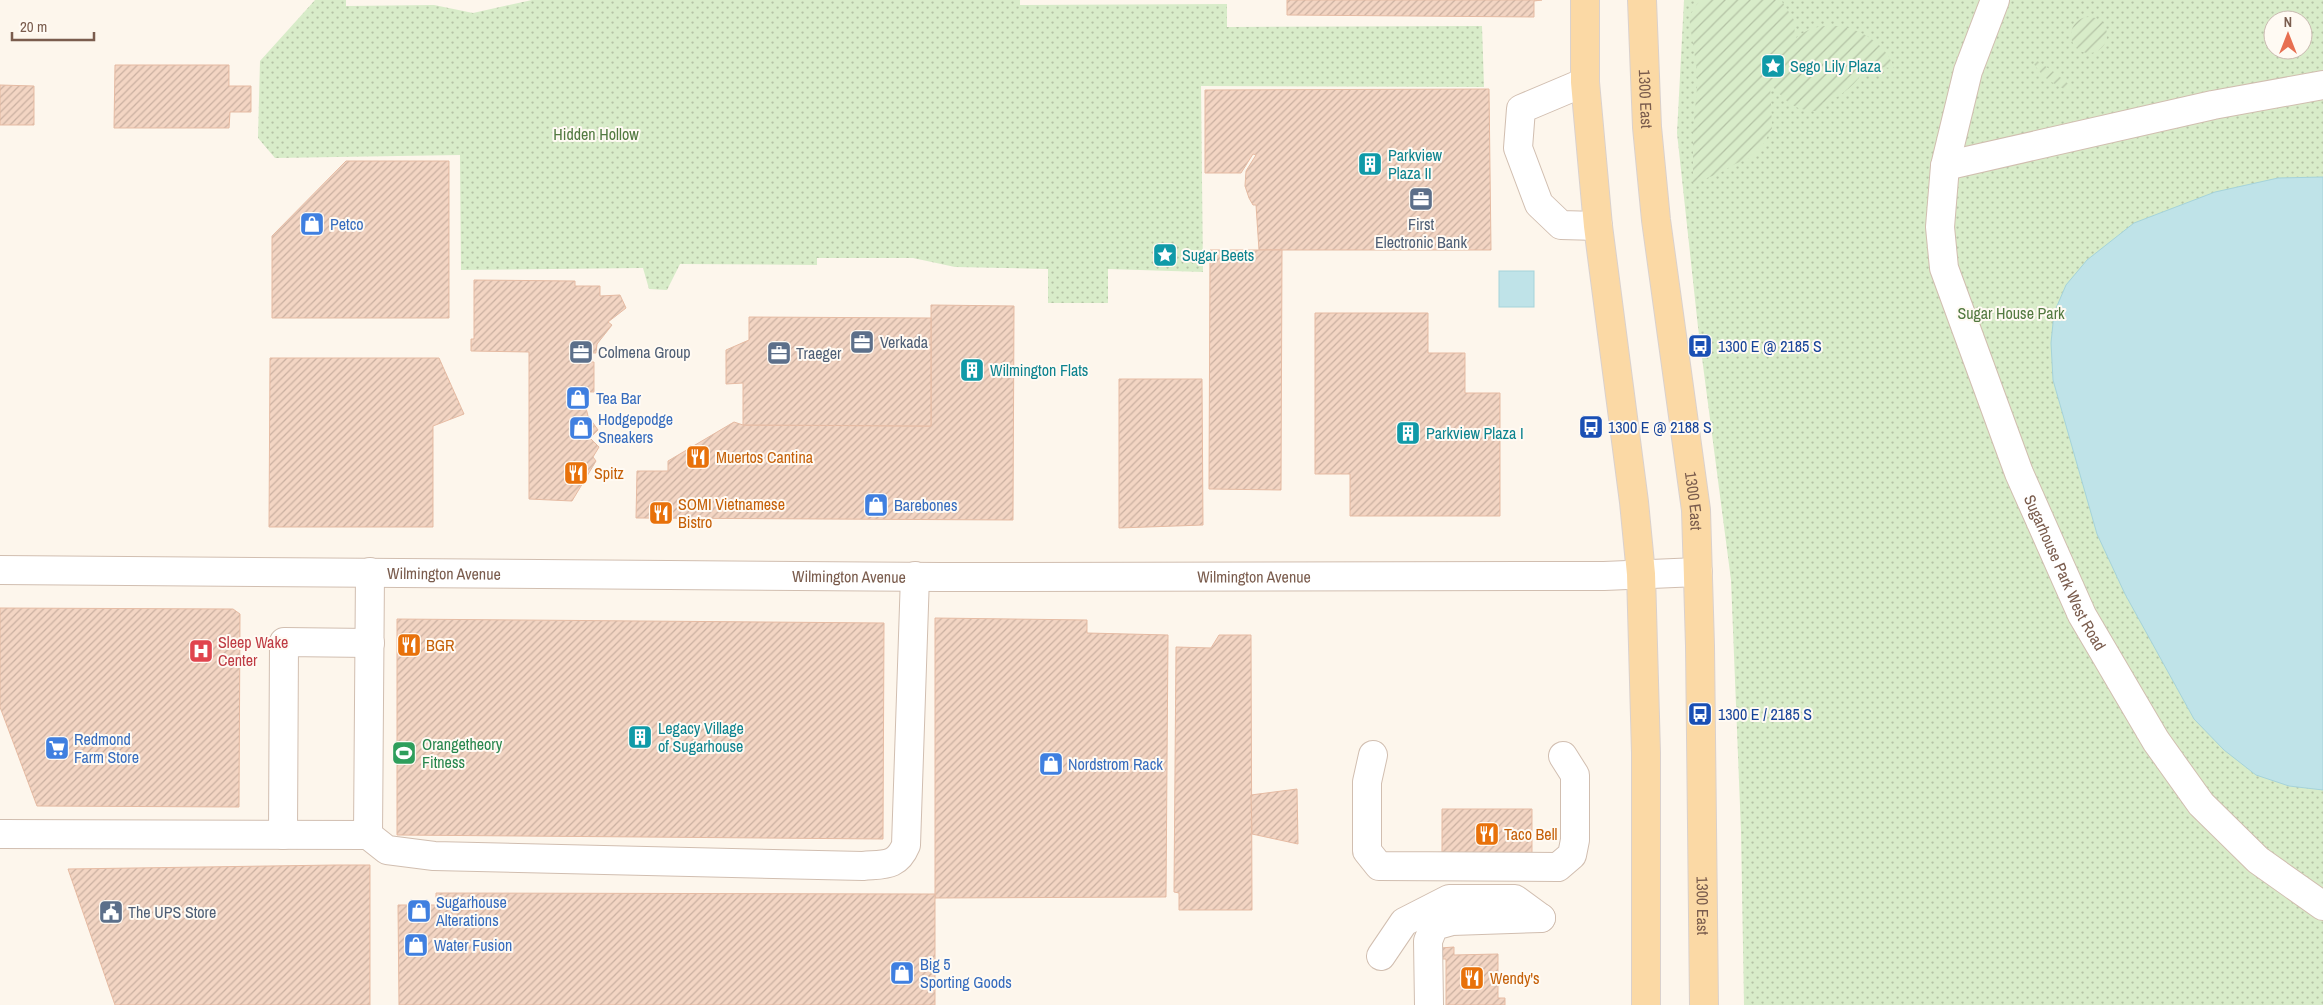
<svg xmlns="http://www.w3.org/2000/svg" width="2323" height="1005" font-family="'Archivo Narrow',sans-serif">
<style>
.grass{fill:url(#grass-dots);fill-rule:evenodd}
.garden{fill:url(#garden-furrows)}
.water{fill:#bfe3e8;stroke:#a5d3da}
.building{fill:url(#building-hatch);stroke:#e6bba3}
.lines{fill:none;stroke-linecap:round;stroke-linejoin:round}
.minor-casing{stroke:#d1beb0;stroke-width:30}
.major-casing{stroke:#dad1cd;stroke-width:30}
.minor{stroke:#fff;stroke-width:28}
.major{stroke:#fbd9a5;stroke-width:28}
.labels{text-anchor:middle;stroke-width:4;stroke-linejoin:round;paint-order:stroke}
.culture-label{font-size:16px;fill:#0d838f;stroke:#fffaf3;text-anchor:start}
.street-label{font-size:16px;fill:#7a5c4d;stroke:#fffaf3}
.park-label{font-size:16px;fill:#537a41;stroke:#fffaf3}
.shop-label{font-size:16px;fill:#366cbe;stroke:#fffaf3;text-anchor:start}
.service-label{font-size:16px;fill:#4e5e75;stroke:#fffaf3;text-anchor:start}
.transit-label{font-size:16px;fill:#164399;stroke:#fffaf3;text-anchor:start}
.food-label{font-size:16px;fill:#c56008;stroke:#fffaf3;text-anchor:start}
.health-label{font-size:16px;fill:#be3a42;stroke:#fffaf3;text-anchor:start}
.leisure-label{font-size:16px;fill:#27864d;stroke:#fffaf3;text-anchor:start}
</style>
<defs>
<pattern id="grass-dots" width="8" height="8" patternUnits="userSpaceOnUse" patternTransform="scale(1.25)"><rect width="8" height="8" fill="#d8ecc9"/><path d="M2 2h.1M6 6h.1" fill="none" stroke="#b4c2a5" stroke-width="1.8" stroke-linecap="round"/></pattern>
<pattern id="garden-furrows" width="10" height="10" patternUnits="userSpaceOnUse" patternTransform="scale(1.25)"><rect width="10" height="10" fill="#d8ecc9"/><path d="M-1 1l2-2M0 10L10 0M9 11l2-2" fill="none" stroke="#b4c2a5"/></pattern>
<pattern id="building-hatch" width="6" height="6" patternUnits="userSpaceOnUse" patternTransform="scale(1.25)"><rect width="6" height="6" fill="#f3d5c3"/><path d="M-1 1l2-2M0 6l6-6M5 7l2-2" fill="none" stroke="#cab0a1"/></pattern>
</defs>
<rect width="100%" height="100%" fill="#fdf6ec"/>
<g class="grass">
<polygon points="315,0 346,0 346,6 434,5 473,13 532,0 1020,0 1020,5 1227,4 1227,27 1482,26 1484,87 1201,86 1203,272 1108,269 1108,303 1048,303 1048,269 955,267 913,258 817,258 817,265 680,264 667,290 649,289 643,268 461,270 460,155 275,158 258,138 260,61"/>
<path d="M1684 0H2323V1005H1744L1741 831 1731 580 1698 327 1677 133ZM2273 20H2303V50H2273Z"/>
</g>
<g class="garden">
<path d="M1703 0H1781L1794 20 1795 39C1825 11 1882 31 1894 68L1877 67 1863 71C1853 91 1834 96 1819 111 1792 111 1787 101 1770 84L1772 128 1764 143 1750 158 1735 164 1718 174 1693 183V131L1698 77 1689 17 1697 4Z"/>
<circle cx="2089" cy="35" r="18"/>
<path d="M2037 61C2043 64 2069 83 2072 88L2068 91C2053 84 2042 77 2034 64Z"/>
</g>
<g class="water">
<polygon points="2323,177 2323,790 2289,786 2256,775 2224,750 2194,719 2125,594 2097,534 2053,380 2051,343 2054,313 2066,285 2087,260 2134,223 2215,192 2278,178"/>
<rect x="1499" y="271" width="35" height="36"/>
</g>
<g class="building">
<polygon points="1287,0 1542,0 1534,1 1534,17 1287,15"/>
<polygon points="115,65 229,65 229,86 251,86 251,112 230,112 229,128 114,128"/>
<polygon points="0,85 34,86 34,125 0,125"/>
<polygon points="1489,89 1491,250 1259,250 1256,205 1253,205 1249,198 1245,186 1246,171 1256,155 1253,154 1241,173 1205,173 1205,90"/>
<polygon points="346,161 449,161 449,318 272,318 272,236"/>
<polygon points="1210,250 1282,250 1281,490 1209,489"/>
<polygon points="474,280 575,281 575,286 600,286 600,296 620,295 626,308 608,322 612,325 597,344 596,353 590,353 590,362 594,362 594,392 582,392 588,416 598,430 590,438 599,447 593,457 596,461 572,501 529,499 529,352 471,351 471,339 474,339"/>
<polygon points="931,305 1014,306 1013,520 636,518 637,471 668,471 668,461 734,422 743,425 931,426"/>
<polygon points="1315,313 1428,313 1428,353 1465,353 1465,393 1500,393 1500,516 1350,516 1350,474 1315,474"/>
<polygon points="749,317 931,318 931,426 743,425 743,383 726,384 726,350 749,340"/>
<polygon points="270,358 439,358 464,414 433,426 433,527 269,527"/>
<polygon points="1119,379 1202,379 1203,525 1119,528"/>
<polygon points="0,608 233,609 240,614 239,807 37,806 0,707"/>
<polygon points="935,618 1087,620 1087,633 1168,635 1166,897 935,898"/>
<polygon points="397,619 884,623 883,839 397,835"/>
<polygon points="1219,635 1251,635 1252,910 1179,910 1179,893 1174,892 1176,647 1211,648"/>
<polygon points="1297,789 1298,844 1252,834 1251,795"/>
<polygon points="1442,809 1532,809 1532,858 1442,859"/>
<polygon points="336,865 370,865 370,1005 115,1005 68,869"/>
<polygon points="436,893 935,894 935,1005 399,1005 398,905 436,905"/>
<polygon points="1454,947 1454,955 1498,954 1498,998 1505,998 1505,1005 1446,1005 1446,959 1441,959 1440,948"/>
</g>
<g class="lines">
<defs>
<g id="minor">
<path id="s1" d="M1995 0 1968 71 1945 166 1940 227 1944 268 2019 473 2082 615 2156 741 2201 804 2258 860 2323 906"/>
<polyline points="1585,82 1521,109 1518,148 1539,204 1561,225 1598,226"/>
<polyline points="1945,166 2213,105 2323,85"/>
<path id="s2" d="M0 570 941 577 1604 576 1698 572"/>
<polyline points="1373,755 1367,782 1367,851 1379,866 1558,867 1572,855 1575,840 1575,775 1563,756"/>
<polyline points="0,834 368,835 370,572"/>
<polyline points="283,835 284,642 370,643"/>
<path d="M368 835 387 850 434 856 863 866C884 864 897 867 906 845L915 576"/>
<polyline points="1381,956 1404,922 1449,899 1515,899 1541,918"/>
<polyline points="1429,1005 1428,941 1434,926 1452,921 1541,918"/>
</g>
<g id="major">
<polyline points="1585,0 1585,82 1598,226 1634,502 1641,574 1646,753 1646,1005"/>
<path id="s3" d="M1642 0 1647 127 1656 220 1696 510 1700 646 1704 1005"/>
</g>
</defs>
<use href="#minor" class="minor-casing"/>
<use href="#major" class="major-casing"/>
<use href="#minor" class="minor"/>
<use href="#major" class="major"/>
</g>
<defs>
<symbol id="sight-square" viewBox="-11 -11 22 22"><rect x="-9" y="-9" width="18" height="18" rx="4" fill="#0f9aa8" stroke="#fffaf3"/><path d="M0-6L1.8-2.2L6-1.7L2.9 1.2L3.7 5.4L0 3.3L-3.7 5.4L-2.9 1.2L-6-1.7L-1.8-2.2Z" fill="#fff"/></symbol>
<symbol id="building-square" viewBox="-11 -11 22 22"><rect x="-9" y="-9" width="18" height="18" rx="4" fill="#0f9aa8" stroke="#fffaf3"/><path d="M-4-6H4V6H1V3H-1V6H-4ZM-2.5-4.3h1.7v1.8h-1.7ZM.8-4.3h1.7v1.8H.8ZM-2.5-1h1.7V.8h-1.7ZM.8-1h1.7V.8H.8Z" fill="#fff"/></symbol>
<symbol id="office-square" viewBox="-11 -11 22 22"><rect x="-9" y="-9" width="18" height="18" rx="4" fill="#5c6f8a" stroke="#fffaf3"/><path d="M-6-3h4V-5.5h4V-3h4V5H-6ZM-1-4.5V-3h2v-1.5ZM-6 0V1H6V0Z" fill="#fff"/></symbol>
<symbol id="shop-square" viewBox="-11 -11 22 22"><rect x="-9" y="-9" width="18" height="18" rx="4" fill="#3f7fe0" stroke="#fffaf3"/><path d="M-5-2.5h2.3a2.7 3.5 0 0 1 5.4 0H5L5.5 6h-11ZM-1.5-2.5h3a1.5 2.3 0 0 0-3 0Z" fill="#fff"/></symbol>
<symbol id="bus-square" viewBox="-11 -11 22 22"><rect x="-9" y="-9" width="18" height="18" rx="4" fill="#1a4fb4" stroke="#fffaf3"/><path d="M-5-6H5V4H4V6H2V4H-2V6H-4V4H-5ZM-3.5-4V0h7V-4ZM-3.5 1.2v1.5H-2V1.2ZM2 1.2v1.5H3.5V1.2Z" fill="#fff"/></symbol>
<symbol id="restaurant-square" viewBox="-11 -11 22 22"><rect x="-9" y="-9" width="18" height="18" rx="4" fill="#e8710a" stroke="#fffaf3"/><path d="M-5-6h1v4h1v-4h1v4h1v-4h1v5L-1.5 .5V6h-2V.5L-5-1ZM5-6V6H3V1.5H1.5Q1.5-4 5-6Z" fill="#fff"/></symbol>
<symbol id="hospital-square" viewBox="-11 -11 22 22"><rect x="-9" y="-9" width="18" height="18" rx="4" fill="#e0444e" stroke="#fffaf3"/><path d="M-5-5h3v3.5h4V-5h3V5h-3V1.5h-4V5h-3Z" fill="#fff"/></symbol>
<symbol id="supermarket-square" viewBox="-11 -11 22 22"><rect x="-9" y="-9" width="18" height="18" rx="4" fill="#3f7fe0" stroke="#fffaf3"/><path d="M-6-5.5h2.5l.6 2H6L4.5 2H-2.5L-4.4-4H-6ZM-1.5 3.2a1.3 1.3 0 1 0 .1 0ZM3 3.2a1.3 1.3 0 1 0 .1 0Z" fill="#fff"/></symbol>
<symbol id="stadium-square" viewBox="-11 -11 22 22"><rect x="-9" y="-9" width="18" height="18" rx="4" fill="#2e9e5b" stroke="#fffaf3"/><path d="M0-5a6.5 5 0 1 0 0 10a6.5 5 0 1 0 0-10ZM-3.5-1.8h7v3.6h-7Z" fill="#fff"/></symbol>
<symbol id="civic-square" viewBox="-11 -11 22 22"><rect x="-9" y="-9" width="18" height="18" rx="4" fill="#5c6f8a" stroke="#fffaf3"/><path d="M-.6-6.5H3V-4.5H.6V-3L4-1V1h2V6H-6V1h2V-1L-.6-3ZM-1.2 2.5V6h2.4V2.5Z" fill="#fff"/></symbol>
</defs>
<g fill-rule="evenodd">
<use href="#sight-square" x="1759" y="52" width="28" height="28"/>
<use href="#building-square" x="1356" y="150" width="28" height="28"/>
<use href="#office-square" x="1407" y="185" width="28" height="28"/>
<use href="#shop-square" x="298" y="210" width="28" height="28"/>
<use href="#sight-square" x="1151" y="241" width="28" height="28"/>
<use href="#office-square" x="848" y="328" width="28" height="28"/>
<use href="#bus-square" x="1686" y="332" width="28" height="28"/>
<use href="#office-square" x="567" y="338" width="28" height="28"/>
<use href="#office-square" x="765" y="339" width="28" height="28"/>
<use href="#building-square" x="958" y="356" width="28" height="28"/>
<use href="#shop-square" x="564" y="384" width="28" height="28"/>
<use href="#bus-square" x="1577" y="413" width="28" height="28"/>
<use href="#shop-square" x="567" y="414" width="28" height="28"/>
<use href="#building-square" x="1394" y="419" width="28" height="28"/>
<use href="#restaurant-square" x="684" y="443" width="28" height="28"/>
<use href="#restaurant-square" x="562" y="459" width="28" height="28"/>
<use href="#shop-square" x="862" y="491" width="28" height="28"/>
<use href="#restaurant-square" x="647" y="499" width="28" height="28"/>
<use href="#restaurant-square" x="395" y="631" width="28" height="28"/>
<use href="#hospital-square" x="187" y="637" width="28" height="28"/>
<use href="#bus-square" x="1686" y="700" width="28" height="28"/>
<use href="#building-square" x="626" y="723" width="28" height="28"/>
<use href="#supermarket-square" x="43" y="734" width="28" height="28"/>
<use href="#stadium-square" x="390" y="739" width="28" height="28"/>
<use href="#shop-square" x="1037" y="750" width="28" height="28"/>
<use href="#restaurant-square" x="1473" y="820" width="28" height="28"/>
<use href="#shop-square" x="405" y="897" width="28" height="28"/>
<use href="#civic-square" x="97" y="898" width="28" height="28"/>
<use href="#shop-square" x="402" y="931" width="28" height="28"/>
<use href="#shop-square" x="888" y="959" width="28" height="28"/>
<use href="#restaurant-square" x="1458" y="964" width="28" height="28"/>
</g>
<g class="labels">
<g class="culture-label">
<text x="1790" y="72">Sego Lily Plaza</text>
<text x="1388" y="161">Parkview<tspan x="1388" dy="18">Plaza II</tspan></text>
<text x="1182" y="261">Sugar Beets</text>
<text x="990" y="376">Wilmington Flats</text>
<text x="1426" y="439">Parkview Plaza I</text>
<text x="658" y="734">Legacy Village<tspan x="658" dy="18">of Sugarhouse</tspan></text>
</g>
<g class="street-label">
<text dy="6" stroke="none"><textPath href="#s3" startOffset="99">1300 East</textPath></text>
<text dy="6" stroke="none"><textPath href="#s3" startOffset="504">1300 East</textPath></text>
<text dy="6" stroke="none"><textPath href="#s1" startOffset="604">Sugarhouse Park West Road</textPath></text>
<text dy="6" stroke="none"><textPath href="#s2" startOffset="444">Wilmington Avenue</textPath></text>
<text dy="6" stroke="none"><textPath href="#s2" startOffset="1254">Wilmington Avenue</textPath></text>
<text dy="6" stroke="none"><textPath href="#s2" startOffset="849">Wilmington Avenue</textPath></text>
<text dy="6" stroke="none"><textPath href="#s3" startOffset="909">1300 East</textPath></text>
</g>
<g class="park-label">
<text x="596" y="140">Hidden Hollow</text>
<text x="2011" y="319">Sugar House Park</text>
</g>
<g class="shop-label">
<text x="330" y="230">Petco</text>
<text x="596" y="404">Tea Bar</text>
<text x="598" y="425">Hodgepodge<tspan x="598" dy="18">Sneakers</tspan></text>
<text x="894" y="511">Barebones</text>
<text x="74" y="745">Redmond<tspan x="74" dy="18">Farm Store</tspan></text>
<text x="1068" y="770">Nordstrom Rack</text>
<text x="436" y="908">Sugarhouse<tspan x="436" dy="18">Alterations</tspan></text>
<text x="434" y="951">Water Fusion</text>
<text x="920" y="970">Big 5<tspan x="920" dy="18">Sporting Goods</tspan></text>
</g>
<g class="service-label">
<text x="1421" y="230" text-anchor="middle">First<tspan x="1421" dy="18">Electronic Bank</tspan></text>
<text x="880" y="348">Verkada</text>
<text x="598" y="358">Colmena Group</text>
<text x="796" y="359">Traeger</text>
<text x="128" y="918">The UPS Store</text>
</g>
<g class="transit-label">
<text x="1718" y="352">1300 E @ 2185 S</text>
<text x="1608" y="433">1300 E @ 2188 S</text>
<text x="1718" y="720">1300 E / 2185 S</text>
</g>
<g class="food-label">
<text x="716" y="463">Muertos Cantina</text>
<text x="594" y="479">Spitz</text>
<text x="678" y="510">SOMI Vietnamese<tspan x="678" dy="18">Bistro</tspan></text>
<text x="426" y="651">BGR</text>
<text x="1504" y="840">Taco Bell</text>
<text x="1490" y="984">Wendy's</text>
</g>
<g class="health-label">
<text x="218" y="648">Sleep Wake<tspan x="218" dy="18">Center</tspan></text>
</g>
<g class="leisure-label">
<text x="422" y="750">Orangetheory<tspan x="422" dy="18">Fitness</tspan></text>
</g>
</g>
<g transform="translate(2288 35)"><circle r="24" fill="#fffaf3" stroke="#cabbb1"/>
<path d="M0-4L9 19L0 12L-9 19Z" fill="#e76f51"/>
<text y="-8" font-size="14" font-weight="bold" text-anchor="middle" fill="#7a5c4d">N</text>
</g>
<path d="M12 32v8h82v-8" fill="none" stroke="#7a5c4d" stroke-width="2.5"/>
<text x="20" y="32" font-size="15" fill="#7a5c4d" stroke="#fffaf3" stroke-width="4" paint-order="stroke">20 m</text>
</svg>
